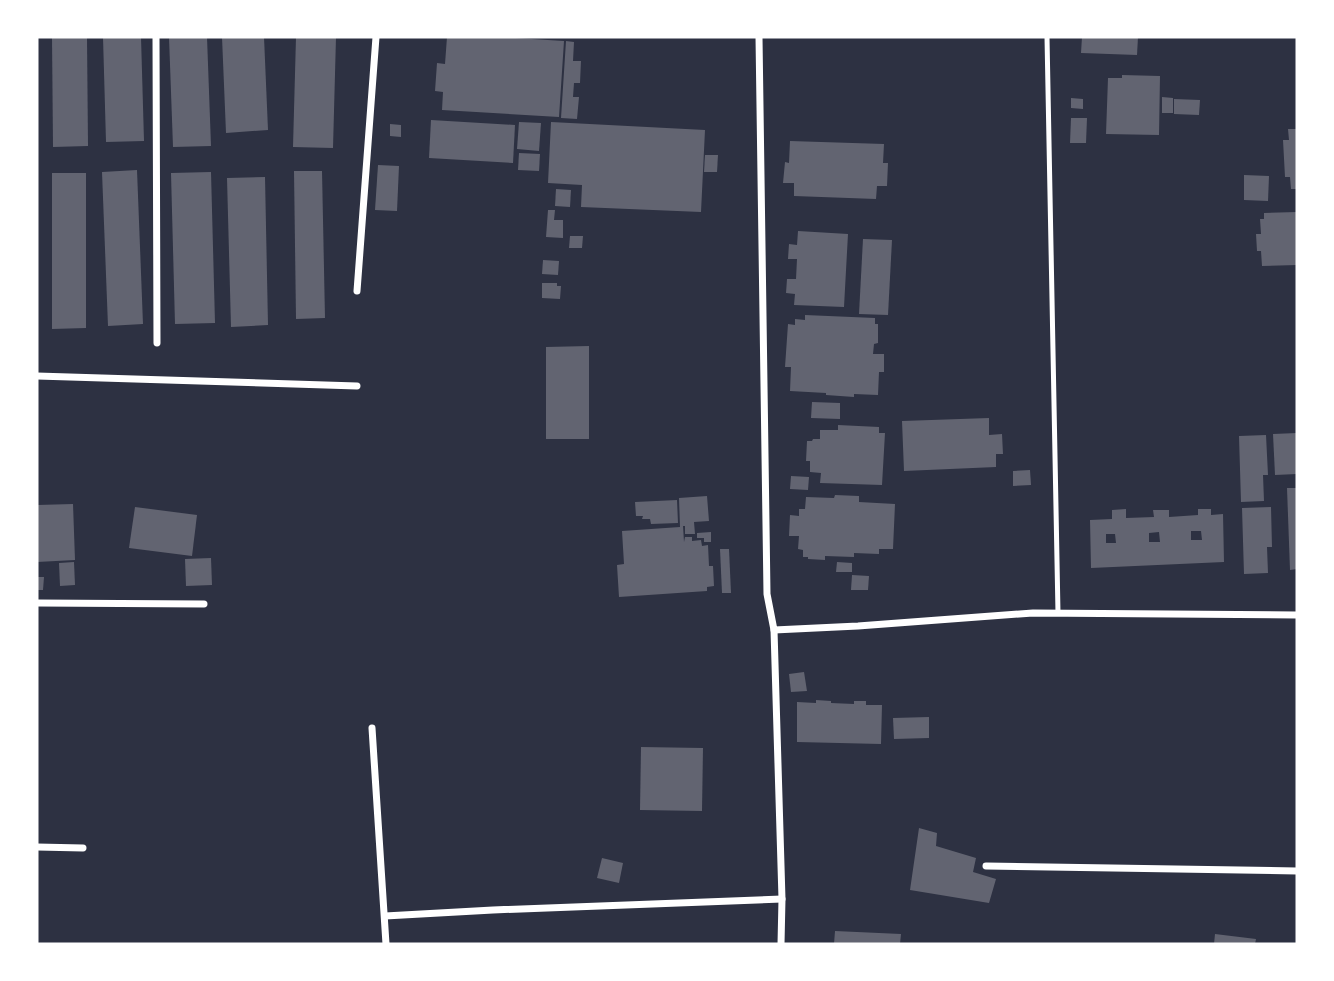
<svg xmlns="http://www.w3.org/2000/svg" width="1334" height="981" font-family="Karla,sans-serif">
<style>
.building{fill:#626471;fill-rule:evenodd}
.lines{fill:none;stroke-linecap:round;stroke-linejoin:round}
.service{stroke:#fff;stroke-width:5}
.minor{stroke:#fff;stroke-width:7}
</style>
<rect width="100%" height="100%" fill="#2d3142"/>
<g class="building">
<polygon points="52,37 87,37 88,146 53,147"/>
<polygon points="103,37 141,37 144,141 106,142"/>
<polygon points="169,37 207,37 211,146 173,147"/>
<polygon points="222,37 264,37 268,130 226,133"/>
<polygon points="296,37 336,37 333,148 293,147"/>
<polygon points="447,37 502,37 564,41 559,117 442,110 443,92 435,91 437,63 445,64"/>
<polygon points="1082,37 1138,37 1137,55 1081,53"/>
<polygon points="566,41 574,42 573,61 581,61 580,83 574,83 573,97 579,97 577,119 561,118"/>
<polygon points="1122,75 1160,76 1159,135 1106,134 1108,78 1122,78"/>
<polygon points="1162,97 1173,98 1173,113 1162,113"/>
<polygon points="1071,98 1083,99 1083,109 1071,108"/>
<polygon points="1174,99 1200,100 1199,115 1174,114"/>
<polygon points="1071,118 1087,118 1086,143 1070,143"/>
<polygon points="431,120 515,125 513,163 429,158"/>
<polygon points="519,122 541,123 539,151 517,149"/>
<polygon points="551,122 705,130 701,212 581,207 582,185 548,183"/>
<polygon points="390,124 401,125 401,137 390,136"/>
<polygon points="1288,129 1297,129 1297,189 1291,189 1290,177 1285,177 1283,140 1289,140"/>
<polygon points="790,141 884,144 883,163 888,163 887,186 877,186 876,199 794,196 794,183 783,183 785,162 789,163"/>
<polygon points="519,153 540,154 539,171 518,170"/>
<polygon points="705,155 718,155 717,172 704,172"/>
<polygon points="378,165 399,166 397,211 375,210"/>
<polygon points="137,170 143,324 108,326 102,172"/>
<polygon points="294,171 322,171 325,318 296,319"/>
<polygon points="211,172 215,323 175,324 171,173"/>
<polygon points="52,173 86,173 86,328 52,329"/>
<polygon points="1244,175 1269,176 1268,201 1244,200"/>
<polygon points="265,177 268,325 231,327 227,178"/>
<polygon points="556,189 571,190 570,207 555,206"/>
<polygon points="548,210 555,210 554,220 563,220 563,238 546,237"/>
<polygon points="1297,212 1297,265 1262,266 1261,251 1257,251 1256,234 1261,234 1260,219 1264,219 1264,213"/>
<polygon points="798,231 848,234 844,307 794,305 795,294 786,293 787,279 796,279 797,259 788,259 789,244 797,245"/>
<polygon points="570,236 583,236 582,248 569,248"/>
<polygon points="863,239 892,240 888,315 859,314"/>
<polygon points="543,260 559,261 558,275 542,274"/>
<polygon points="542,283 557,283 557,286 561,286 560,299 542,298"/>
<polygon points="805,315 875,318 875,324 878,324 878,343 874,344 873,354 884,354 884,372 879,372 878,395 854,394 854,397 826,395 826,393 790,391 791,367 785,367 788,324 795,325 795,319 805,320"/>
<polygon points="589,346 589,439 546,439 546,347"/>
<polygon points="812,402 840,403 840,419 811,418"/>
<polygon points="989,418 989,435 1002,434 1003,454 996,454 996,467 904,471 902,421"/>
<polygon points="838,425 879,427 879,433 885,433 882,485 820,483 821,473 810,472 810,461 806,461 807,441 812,441 813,439 820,439 820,430 838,430"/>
<polygon points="1297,433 1297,474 1275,475 1273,434"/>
<polygon points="1266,435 1268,475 1263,475 1264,501 1241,502 1239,436"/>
<polygon points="1030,470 1031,485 1013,486 1013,471"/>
<polygon points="791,476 809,477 808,490 790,489"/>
<polygon points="1287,488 1297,488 1297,569 1290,570"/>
<polygon points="835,495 859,496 859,502 895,504 893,549 879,549 879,554 854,553 854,557 825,556 825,560 808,559 808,557 803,557 803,550 798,549 799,536 789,536 790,515 799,516 799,509 805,509 806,497 834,498"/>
<polygon points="707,496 709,521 694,522 695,534 685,534 685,526 683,526 684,542 685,537 692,537 692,541 701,540 702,546 708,545 709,566 713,566 714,586 707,587 707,591 619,597 617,565 624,564 622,531 680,527 679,498"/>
<polygon points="677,500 678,523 651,524 650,519 642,519 643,516 636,516 635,502"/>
<polygon points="73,504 75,560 37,562 37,505"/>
<polygon points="135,507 197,515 192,556 129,548"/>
<polygon points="1271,507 1272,547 1267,547 1268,573 1244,574 1242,508"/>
<path d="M1126 509V518L1154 517 1153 510H1169V517L1198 515V509H1211V515L1223 514 1224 562 1091 568 1090 520 1112 519V510ZM1191 531H1201L1202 540H1191ZM1159 532 1160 542H1149V533ZM1106 534H1115L1116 543H1106Z"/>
<polygon points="711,532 711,542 704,542 704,538 697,538 697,533"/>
<polygon points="720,549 729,549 731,593 722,593"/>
<polygon points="211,558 212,585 186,586 185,559"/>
<polygon points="74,562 75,585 60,586 59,563"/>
<polygon points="837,562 852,563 852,572 836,572"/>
<polygon points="852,575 869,576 868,590 851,590"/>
<polygon points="37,577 44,577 43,590 37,590"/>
<polygon points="804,672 807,691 791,692 789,674"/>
<polygon points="816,700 831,701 831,703 854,704 854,701 866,701 866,705 882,705 881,744 797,742 797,702 816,703"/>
<polygon points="929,717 929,738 894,739 893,718"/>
<polygon points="641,747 703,748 702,811 640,810"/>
<polygon points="919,828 937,833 936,846 976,858 973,872 996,879 989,903 910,890"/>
<polygon points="602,858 623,863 619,883 597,878"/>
<polygon points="835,931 901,934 900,944 834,944"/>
<polygon points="1215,934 1256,939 1255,944 1214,944"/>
</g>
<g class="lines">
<polyline class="service" points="1047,37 1058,613"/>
<g class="minor">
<polyline points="156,37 157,343"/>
<polyline points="759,37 767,594 774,630 858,626 1033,613 1297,615"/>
<polyline points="357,291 376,37"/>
<polyline points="37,376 357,386"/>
<polyline points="37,603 204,604"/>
<polyline points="774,630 782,899 781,944"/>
<polyline points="372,728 386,944"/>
<polyline points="37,847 83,848"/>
<polyline points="986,866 1297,871"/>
<polyline points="385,916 493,910 782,899"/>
</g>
</g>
<rect width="1334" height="981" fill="none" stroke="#ffffff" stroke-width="77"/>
</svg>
